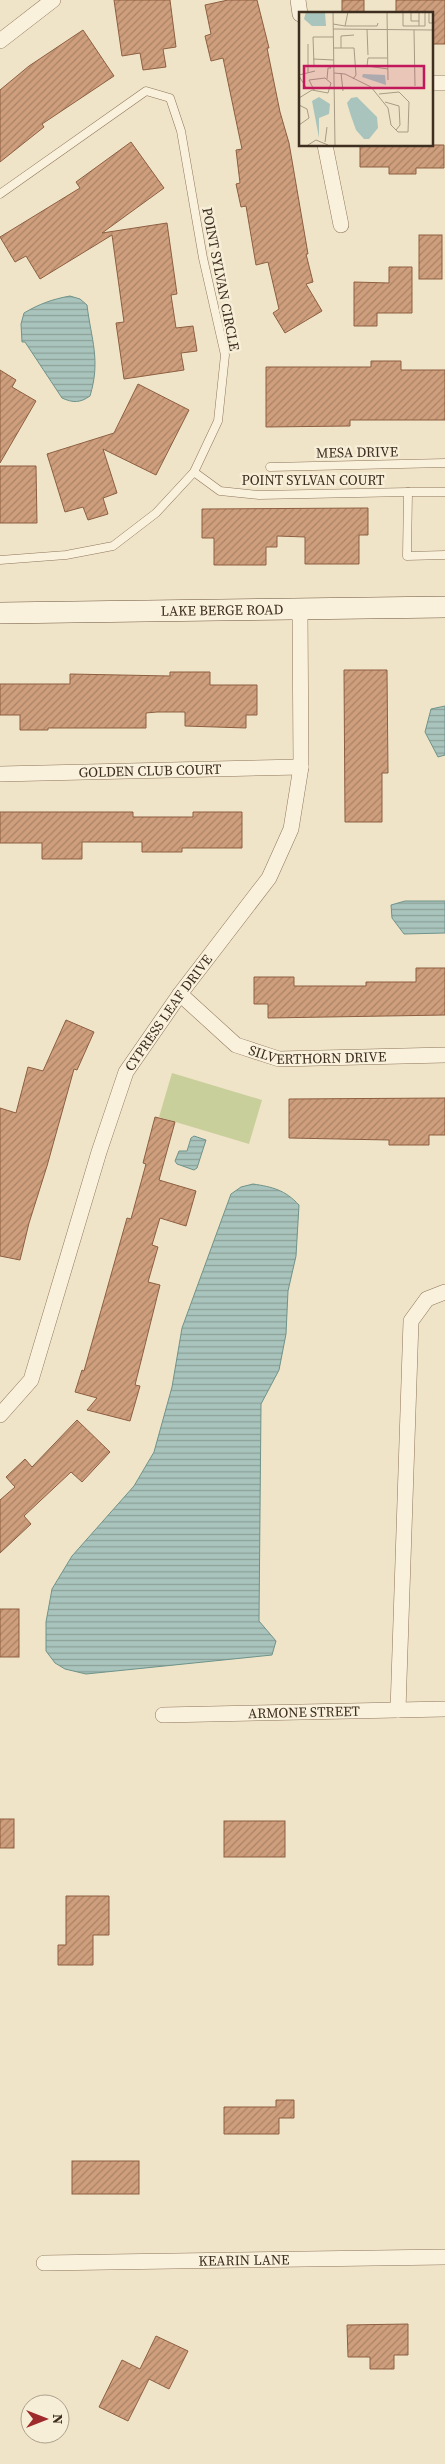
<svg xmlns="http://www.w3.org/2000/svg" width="445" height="2464" font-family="'Source Serif 4',serif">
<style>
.grass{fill:#c9cf9b}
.water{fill:url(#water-rules);stroke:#6f938a}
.building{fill:url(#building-hatch);stroke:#8d5f41}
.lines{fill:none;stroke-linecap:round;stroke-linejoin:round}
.lane-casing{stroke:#8d765c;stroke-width:9}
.street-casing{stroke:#8d765c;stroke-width:16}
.secondary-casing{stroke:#6f573f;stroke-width:22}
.lane{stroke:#faf1dc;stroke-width:8}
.street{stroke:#faf1dc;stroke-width:15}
.secondary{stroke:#faf1dc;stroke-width:21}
.labels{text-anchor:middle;stroke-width:5;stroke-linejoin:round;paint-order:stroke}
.street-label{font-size:14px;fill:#3d2e20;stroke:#f7eed8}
.inset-road{fill:none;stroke:#a89b85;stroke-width:1}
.view{fill:#c2185b;fill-opacity:0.15;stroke:#c2185b;stroke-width:2.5}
.inset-edge{fill:none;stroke:#3d2e20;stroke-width:2.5}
</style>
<defs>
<pattern id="water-rules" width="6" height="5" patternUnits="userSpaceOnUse" patternTransform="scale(1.25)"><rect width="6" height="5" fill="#a9c4bc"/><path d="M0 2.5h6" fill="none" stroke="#8ba098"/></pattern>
<pattern id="building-hatch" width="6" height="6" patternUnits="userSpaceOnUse" patternTransform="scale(1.25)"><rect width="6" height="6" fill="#cf9f7d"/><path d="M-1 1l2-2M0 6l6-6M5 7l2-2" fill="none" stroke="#a98266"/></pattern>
</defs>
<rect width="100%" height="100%" fill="#f0e4c8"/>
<polygon class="grass" points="172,1073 262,1100 249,1144 159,1117"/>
<g class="water">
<path d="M70 296 80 299 87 305C91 339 101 360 90 396 80 403 73 403 62 398L25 342H22L21 324 24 313C39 304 53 299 70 296Z"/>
<polygon points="445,706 445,755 438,757 425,732 431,709"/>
<polygon points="405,901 445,901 445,933 404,934 392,918 391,905"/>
<polygon points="194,1136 206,1140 197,1168 194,1170 177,1164 175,1161 179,1151 187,1151 191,1138"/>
<path d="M253 1184C273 1187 285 1190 299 1205L296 1256 288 1291 286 1334 279 1370 261 1404 259 1621 276 1641 272 1655 86 1674 65 1669 55 1663 46 1651V1622L52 1589 72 1556 134 1486 154 1452 172 1387 182 1328 231 1194 241 1187Z"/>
</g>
<g class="building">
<polygon points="114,0 170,0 176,47 163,49 166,67 143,70 140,53 122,56"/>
<polygon points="228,0 257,0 269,48 267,48 280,112 289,143 308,254 306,254 313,282 306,284 322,311 285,333 273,313 279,309 268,262 256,265 246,206 241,207 236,184 240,183 236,150 242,149 223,58 211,61 205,36 211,34 205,5"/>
<rect x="342" y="0" width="22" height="14"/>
<polygon points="396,0 445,0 445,44 431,44 431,14 396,14"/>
<polygon points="83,30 114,76 42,124 44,127 0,162 0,90 29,66"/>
<polygon points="131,142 164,188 102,233 167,223 177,294 171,295 176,328 193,326 197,351 181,353 184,370 124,379 116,323 124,322 112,235 40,279 26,256 15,262 0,237 80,188 76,182"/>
<polygon points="360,145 444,145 444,168 416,168 416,174 389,174 389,167 360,167"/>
<rect x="419" y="235" width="23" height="44"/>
<polygon points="389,267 412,267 412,313 377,313 377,326 354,326 354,282 389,283"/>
<polygon points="371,361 401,361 401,370 445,370 445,420 350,420 350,426 266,427 266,367 371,367"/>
<polygon points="0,370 16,380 12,387 36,401 0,463"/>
<polygon points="138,384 189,410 156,475 103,449 117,493 103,498 108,514 88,520 83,507 65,512 47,454 114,433"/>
<polygon points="0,466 36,466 37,523 0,523"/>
<polygon points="368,508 368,535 359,535 359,564 305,564 305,537 277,536 277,547 266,547 266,565 214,565 214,538 202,538 202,509"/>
<polygon points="344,670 387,670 388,773 382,773 382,822 345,822"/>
<polygon points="170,672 210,672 210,685 257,685 257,715 246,715 246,728 185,726 185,712 157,712 146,713 146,728 48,728 48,730 20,730 20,715 0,715 0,684 70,684 70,674 170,676"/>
<polygon points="0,812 133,812 133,817 193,817 193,812 242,812 242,848 182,848 182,852 142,852 142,842 82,842 82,859 42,859 42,843 0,843"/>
<polygon points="416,968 445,968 445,1015 268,1018 268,1004 254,1004 254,977 294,977 294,986 366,986 366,982 416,982"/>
<polygon points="66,1020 94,1032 77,1070 74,1069 47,1166 29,1223 20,1260 0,1256 0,1108 16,1113 28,1067 43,1071"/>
<polygon points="445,1098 445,1135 429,1135 429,1145 389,1145 389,1140 289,1138 289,1099"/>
<polygon points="155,1117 175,1122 159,1180 196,1191 186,1226 160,1218 152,1245 158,1247 148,1282 160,1285 135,1385 140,1386 130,1421 87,1410 97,1398 75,1392 82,1370 84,1371 127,1218 131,1219 146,1164 143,1163"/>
<polygon points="77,1420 110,1452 82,1482 71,1472 24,1516 31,1524 0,1553 0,1500 15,1487 6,1477 25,1459 32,1467"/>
<rect x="0" y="1609" width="19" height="48"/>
<rect x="0" y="1819" width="14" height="29"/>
<rect x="224" y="1821" width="61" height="36"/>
<polygon points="66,1896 109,1896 109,1935 93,1935 93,1965 58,1965 58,1945 66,1945"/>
<polygon points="276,2100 294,2100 294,2118 279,2118 279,2134 224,2134 224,2107 276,2107"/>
<rect x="72" y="2161" width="67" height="33"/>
<polygon points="408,2324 408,2355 394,2355 394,2369 370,2369 370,2357 348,2357 347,2325"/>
<polygon points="156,2336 188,2351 169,2389 149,2379 128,2421 99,2407 122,2360 140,2369"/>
</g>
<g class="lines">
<defs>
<g id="lane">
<polyline points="0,194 146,91 170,98 181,131 203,258 225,355 218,421 194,472 156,513 113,546 66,555 0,560"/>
<polyline points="270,467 445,463"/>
<polyline points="194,472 220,491 259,495 408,492 407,556 445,555"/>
<polyline points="408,492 445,492"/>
</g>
<g id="street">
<polyline points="298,0 300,14"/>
<polyline points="0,41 53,0"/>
<polyline points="431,83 445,83"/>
<polyline points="325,145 341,225"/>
<path id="s1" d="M0 774 301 767"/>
<path id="s2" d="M180 994 236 1045 279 1059 445 1055"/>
<path id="s3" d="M0 1415 31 1380 99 1152 126 1072 180 994 269 878 291 829 301 767 300 609"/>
<polyline points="398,1710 411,1321 427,1299 445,1292"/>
<path id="s4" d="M163 1715 445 1709"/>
<path id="s5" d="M44 2263 445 2257"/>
</g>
<g id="secondary">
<path id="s6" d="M0 613 445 607"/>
</g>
</defs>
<use href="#lane" class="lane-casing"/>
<use href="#street" class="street-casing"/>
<use href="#secondary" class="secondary-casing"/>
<use href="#lane" class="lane"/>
<use href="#street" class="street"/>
<use href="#secondary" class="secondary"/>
</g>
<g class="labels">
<g class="street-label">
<text transform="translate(221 279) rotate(79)" y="5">POINT SYLVAN CIRCLE</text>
<text transform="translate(357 452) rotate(-1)" y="5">MESA DRIVE</text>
<text x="313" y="485">POINT SYLVAN COURT</text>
<text dy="5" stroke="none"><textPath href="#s6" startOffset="222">LAKE BERGE ROAD</textPath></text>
<text dy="5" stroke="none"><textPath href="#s1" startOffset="150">GOLDEN CLUB COURT</textPath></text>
<text dy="5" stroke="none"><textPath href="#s3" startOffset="442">CYPRESS LEAF DRIVE</textPath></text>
<text dy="5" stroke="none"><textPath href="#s2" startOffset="159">SILVERTHORN DRIVE</textPath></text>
<text dy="5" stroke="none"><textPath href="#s4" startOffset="141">ARMONE STREET</textPath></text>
<text dy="5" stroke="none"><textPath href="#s5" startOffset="200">KEARIN LANE</textPath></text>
</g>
</g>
<g transform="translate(299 12)">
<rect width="134" height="134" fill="#f0e4c8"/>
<path d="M7 0H26L27 14H13L5 7ZM64 62 86 63 87 73 63 65ZM20 85 31 92 30 102 20 106V126L13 89ZM58 85 78 105 79 116 70 127H65L57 118 52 104 48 91 52 86Z" fill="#a9c4bc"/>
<path class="inset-road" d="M34 0 36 133M88 0 89 68M104 0V14H120V9M112 0V9H120V0M130 0V11H134M34 12 46 14 49 0M46 14H78L79 11M120 14H126V0M34 17 134 18M68 17 69 43M115 18 116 74M9 32V61M35 36H55L57 63 54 67M42 36V24L55 23M88 46H69L68 54 89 57M14 47 35 48M15 53 14 25H34M35 61 46 62 72 75 89 96 92 113 99 120H109L110 90 100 80 80 82M42 61 44 79M0 63 16 59M0 64 8 77M28 67 29 56H32L29 53M0 86 13 78 29 81 32 71 26 66 10 68 15 78M86 90 100 94 101 113 97 118M0 93 8 97 10 106 0 113M26 130 28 115M9 133 17 128 29 133"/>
<path class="view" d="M5 54H125V76H5Z"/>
<rect width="134" height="134" class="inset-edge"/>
</g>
<g transform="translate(45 2419) rotate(90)"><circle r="24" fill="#f7eed8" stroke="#ada18e"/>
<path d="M0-4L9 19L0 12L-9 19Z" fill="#9e2a2b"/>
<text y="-8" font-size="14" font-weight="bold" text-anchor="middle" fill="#3d2e20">N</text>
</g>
</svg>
